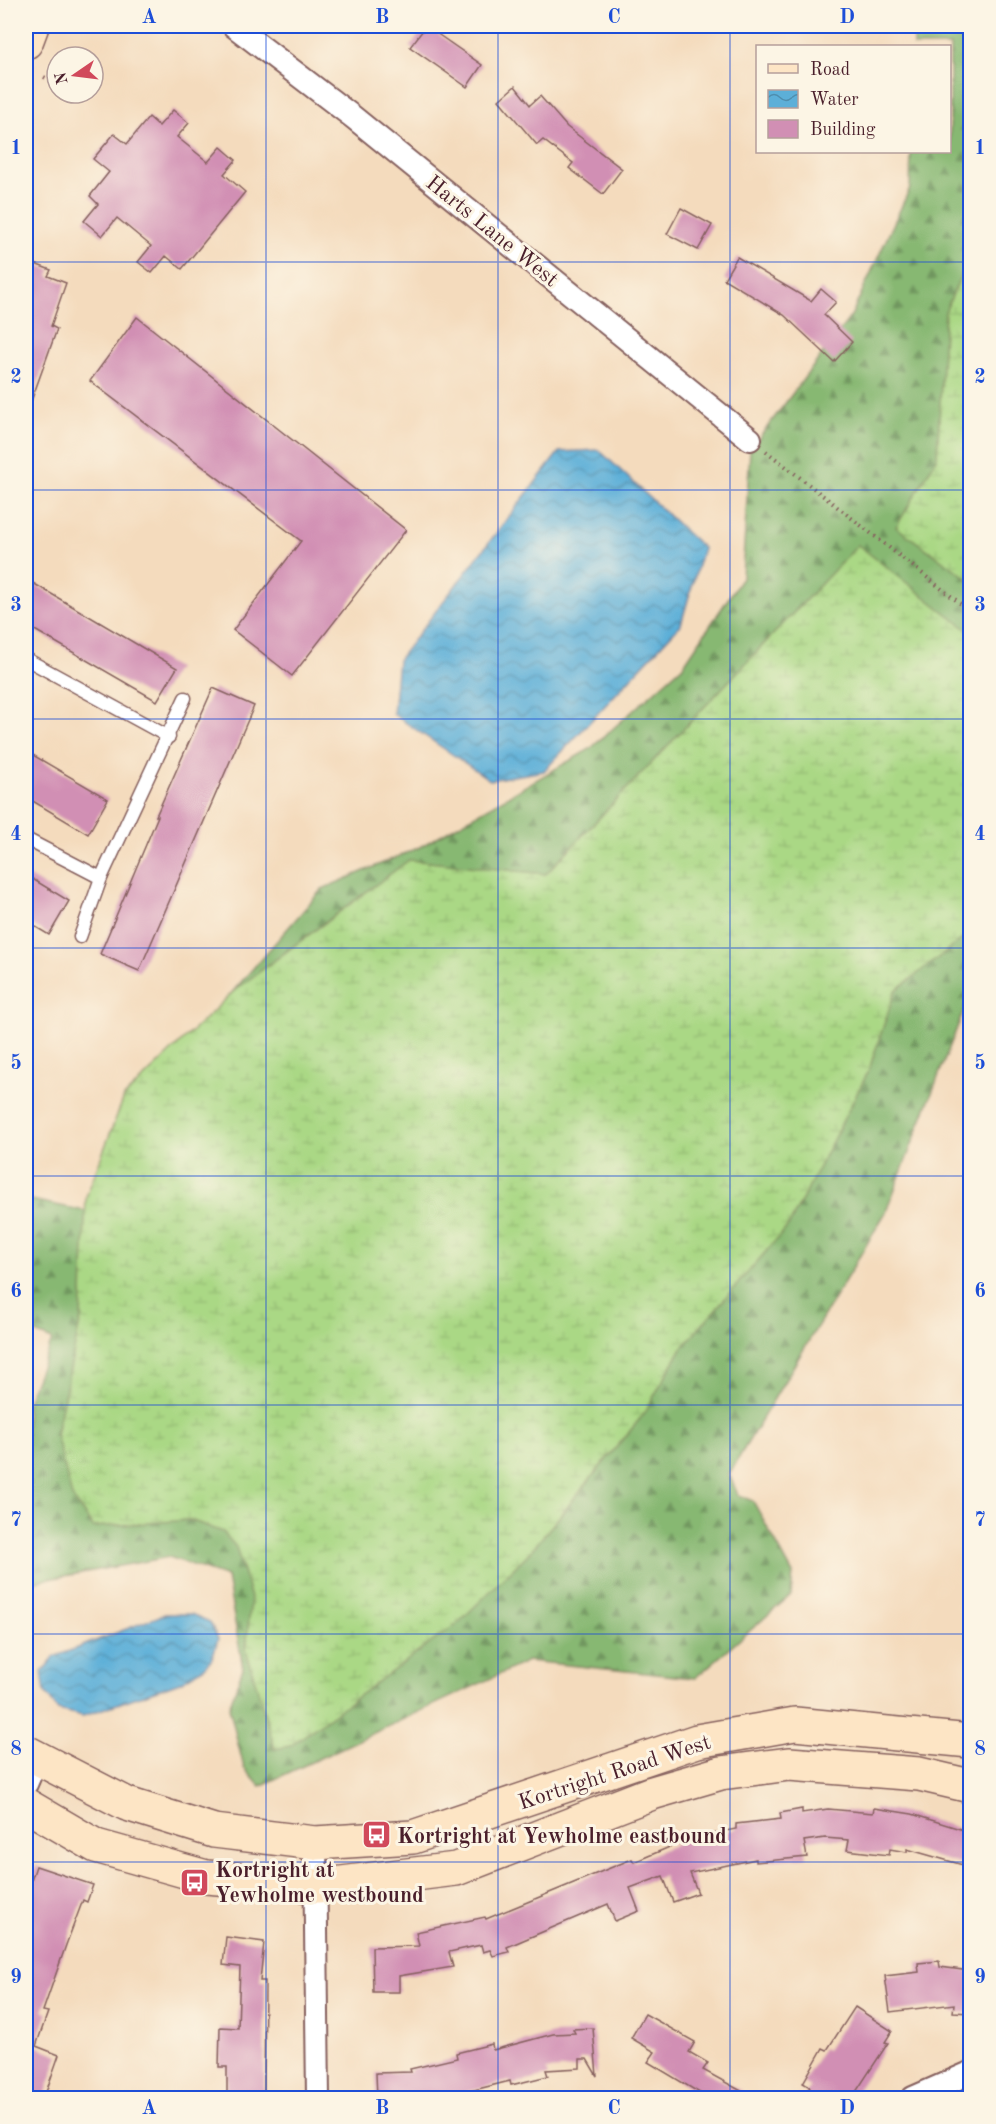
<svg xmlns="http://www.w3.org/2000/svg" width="996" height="2124" font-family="'Old Standard TT',serif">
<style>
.forest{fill:url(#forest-firs);stroke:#686c4e;stroke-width:1.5}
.wetland{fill:url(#wetland-marsh);stroke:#7a7c58;stroke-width:1.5}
.water{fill:url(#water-waves);stroke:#536782;stroke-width:1.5}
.building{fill:#d18fb4}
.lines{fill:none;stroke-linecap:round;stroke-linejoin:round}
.lane-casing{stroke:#86615e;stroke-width:15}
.street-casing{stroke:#86615e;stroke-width:26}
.secondary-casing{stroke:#86615e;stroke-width:36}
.path{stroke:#86615e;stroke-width:4;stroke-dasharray:1.5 4.5;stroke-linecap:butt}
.lane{stroke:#fff;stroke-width:12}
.street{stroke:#fff;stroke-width:22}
.secondary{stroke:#fde5c5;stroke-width:33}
.grid{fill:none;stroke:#1d4ed8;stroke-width:1.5;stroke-opacity:0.55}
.labels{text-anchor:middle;stroke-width:6;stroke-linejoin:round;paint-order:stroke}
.street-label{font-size:22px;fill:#4a1f2b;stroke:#fcf5e5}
.poi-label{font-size:22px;font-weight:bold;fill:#4a1f2b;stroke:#fcf5e5;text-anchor:start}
.neatline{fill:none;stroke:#1d4ed8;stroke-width:2}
.grid-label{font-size:20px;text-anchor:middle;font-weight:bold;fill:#1d4ed8}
</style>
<defs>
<pattern id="forest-firs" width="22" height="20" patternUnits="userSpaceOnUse" patternTransform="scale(1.5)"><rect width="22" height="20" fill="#87b872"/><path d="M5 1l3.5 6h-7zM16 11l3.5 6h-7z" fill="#70955e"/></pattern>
<pattern id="wetland-marsh" width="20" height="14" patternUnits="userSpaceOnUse" patternTransform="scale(1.5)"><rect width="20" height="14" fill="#aad885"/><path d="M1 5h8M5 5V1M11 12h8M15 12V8" fill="none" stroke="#94b973"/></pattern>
<pattern id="water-waves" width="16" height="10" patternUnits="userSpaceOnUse" patternTransform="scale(1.5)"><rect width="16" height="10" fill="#5cafd8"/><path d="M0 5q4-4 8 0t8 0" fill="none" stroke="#4e8eaf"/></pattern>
</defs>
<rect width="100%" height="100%" fill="#fcf5e5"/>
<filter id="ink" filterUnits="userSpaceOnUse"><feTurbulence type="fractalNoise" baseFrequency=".0167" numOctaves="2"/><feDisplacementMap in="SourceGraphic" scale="12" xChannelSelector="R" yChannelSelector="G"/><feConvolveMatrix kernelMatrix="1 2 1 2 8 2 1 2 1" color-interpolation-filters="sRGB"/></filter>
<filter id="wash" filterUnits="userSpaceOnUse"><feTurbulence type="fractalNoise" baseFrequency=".008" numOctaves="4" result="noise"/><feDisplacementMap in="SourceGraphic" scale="24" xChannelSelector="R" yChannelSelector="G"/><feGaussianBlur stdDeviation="1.35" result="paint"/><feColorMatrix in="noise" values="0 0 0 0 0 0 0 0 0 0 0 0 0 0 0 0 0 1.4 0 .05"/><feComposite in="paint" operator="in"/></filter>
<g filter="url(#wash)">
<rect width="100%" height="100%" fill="#f4dbbd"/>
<polygon class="forest" points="914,26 970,26 970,994 886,1212 729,1474 738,1495 753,1501 793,1574 791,1595 695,1678 528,1661 260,1786 244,1768 229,1707 243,1668 227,1577 169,1557 26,1583 26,1404 52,1340 26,1329 26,1199 90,1212 128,1112 322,889 418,848 590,749 683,666 742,578 750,450 851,316 910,188 911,152 950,152 950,46 914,46"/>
<g class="wetland">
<polygon points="970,255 970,580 896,527 937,458 945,312"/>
<polygon points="858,545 970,632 970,933 895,991 869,1070 789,1225 682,1348 643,1415 530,1552 458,1623 290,1746 275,1749 246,1650 251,1598 236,1547 223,1532 190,1520 93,1527 72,1497 56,1434 81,1318 86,1197 124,1097 235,990 409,860 546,874"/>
</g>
<g class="water">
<polygon points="599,450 703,548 681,624 544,771 490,780 393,714 398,660 559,452"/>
<polygon points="165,1614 191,1614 210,1622 218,1639 212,1659 205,1667 180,1682 83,1716 58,1710 45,1693 42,1672 54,1657"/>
</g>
<g id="blocks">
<g class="building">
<polygon points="426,26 482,65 467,87 410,47"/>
<polygon points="515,86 530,105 540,96 567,127 622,169 603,194 569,168 573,163 543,140 537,145 499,100"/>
<polygon points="173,110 189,123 177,137 208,162 221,147 236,160 224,174 245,192 182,269 166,256 152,273 138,262 151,246 117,218 102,236 84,221 98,204 90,196 109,172 93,159 114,134 127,144 149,117 159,126"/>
<polygon points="681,208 712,225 698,250 667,234"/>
<polygon points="737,257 811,301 821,289 836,302 824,315 852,342 834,362 784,315 724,279"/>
<polygon points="32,263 51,270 48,276 66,283 51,326 57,329 28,410 26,409 26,269 30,270"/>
<polygon points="137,317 406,530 292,676 233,630 301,541 90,381"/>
<polygon points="26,579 177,668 157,701 26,625"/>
<polygon points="213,688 254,706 139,971 100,954 158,816 156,816"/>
<polygon points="26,751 108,799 88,834 26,797"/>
<polygon points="26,875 69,901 49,935 26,921"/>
<polygon points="874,1808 912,1814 970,1832 970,1867 907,1849 907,1852 890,1849 889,1855 847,1850 849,1840 825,1838 804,1841 807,1857 756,1862 756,1859 690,1873 698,1893 673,1902 663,1876 630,1888 639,1911 615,1921 608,1904 507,1947 509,1952 493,1956 490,1950 483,1952 481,1945 449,1952 453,1967 399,1976 399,1992 373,1992 372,1947 419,1946 416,1932 485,1917 486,1919 632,1859 634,1862 691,1838 736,1829 736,1824 781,1819 780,1813 802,1809 802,1813 828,1809 873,1813"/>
<polygon points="36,1866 93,1885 87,1902 83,1900 66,1945 43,2011 48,2012 36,2046 59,2055 44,2098 26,2098 26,1896"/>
<polygon points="226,1937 264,1942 260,1981 265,1981 264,2098 227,2098 227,2067 219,2067 220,2027 238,2028 240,1967 223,1965"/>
<polygon points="939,1961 940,1967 970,1971 970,2013 953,2012 954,2004 890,2012 885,1976 919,1972 918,1963"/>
<polygon points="855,2007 892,2031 885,2042 888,2043 852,2098 803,2098 810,2087 803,2083 823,2048 827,2050"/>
<polygon points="645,2014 695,2042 689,2052 708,2063 703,2070 754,2098 708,2098 648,2062 655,2052 631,2038"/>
<polygon points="593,2028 597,2076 587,2059 580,2059 580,2068 546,2070 548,2076 511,2085 510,2081 454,2095 455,2098 377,2098 376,2073 411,2072 410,2069 457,2058 456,2053 492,2044 493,2050 553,2034 575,2033 573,2029"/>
</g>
</g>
</g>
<g filter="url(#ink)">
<use href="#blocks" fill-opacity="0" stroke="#86615e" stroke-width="1.5"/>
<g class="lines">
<defs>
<g id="lane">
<polyline points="26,659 169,737"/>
<polyline points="26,839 101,878"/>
<polyline points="80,937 101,878 185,698"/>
</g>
<g id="street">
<polyline points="234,26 353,117 750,439"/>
<polyline points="26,1784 37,1758"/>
<polyline points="315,1843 318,2098"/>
<polyline points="913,2098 970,2073"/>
</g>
<g id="secondary">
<polyline points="26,42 32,26"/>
<polyline points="26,1752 127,1804 214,1831 315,1843 413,1837 697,1741 795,1724 970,1741"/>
<polyline points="26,1805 96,1846 206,1877 317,1886 456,1869 652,1793 721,1773 789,1764 919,1774 970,1786"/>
</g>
</defs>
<use href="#lane" class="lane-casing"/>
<use href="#street" class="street-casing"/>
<use href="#secondary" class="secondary-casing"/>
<g class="path">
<polyline points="44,77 57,84"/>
<polyline points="766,451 970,611"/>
</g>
<use href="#lane" class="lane"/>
<use href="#street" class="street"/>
<use href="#secondary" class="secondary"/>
</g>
</g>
<path class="grid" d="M266 26V2098M498 26V2098M730 26V2098M26 262H970M26 490H970M26 719H970M26 948H970M26 1176H970M26 1405H970M26 1634H970M26 1862H970"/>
<defs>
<symbol id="bus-square" viewBox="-11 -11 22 22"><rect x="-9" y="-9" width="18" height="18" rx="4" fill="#d1495b" stroke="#fcf5e5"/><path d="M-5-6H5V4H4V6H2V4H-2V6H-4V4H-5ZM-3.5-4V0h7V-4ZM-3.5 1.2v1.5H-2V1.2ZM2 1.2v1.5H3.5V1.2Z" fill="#fff"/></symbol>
</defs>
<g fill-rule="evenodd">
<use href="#bus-square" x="360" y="1818" width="33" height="33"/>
<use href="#bus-square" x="178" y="1866" width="33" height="33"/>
</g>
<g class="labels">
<g class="street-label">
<text transform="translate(493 230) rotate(39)" y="8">Harts Lane West</text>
<text transform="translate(614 1771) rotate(-18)" y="8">Kortright Road West</text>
</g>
<g class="poi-label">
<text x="397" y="1843">Kortright at Yewholme eastbound</text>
<text x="215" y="1877">Kortright at<tspan x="215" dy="25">Yewholme westbound</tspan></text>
</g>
</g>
<rect width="996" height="2124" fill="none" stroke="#fcf5e5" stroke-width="66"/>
<rect x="756" y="45" width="195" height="108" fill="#fcf5e5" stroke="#b59f9b" stroke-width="1.5"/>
<rect x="768" y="64" width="30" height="9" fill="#fde5c5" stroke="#b59f9b" stroke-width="1.5"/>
<text x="810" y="75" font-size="18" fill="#4a1f2b">Road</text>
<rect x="768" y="90" width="30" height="18" fill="url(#water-waves)" stroke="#b59f9b" stroke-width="1.5"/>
<text x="810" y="105" font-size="18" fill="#4a1f2b">Water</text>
<rect x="768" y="120" width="30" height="18" fill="#d18fb4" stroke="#b59f9b" stroke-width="1.5"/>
<text x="810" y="135" font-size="18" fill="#4a1f2b">Building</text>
<g transform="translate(75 75) rotate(256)"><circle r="28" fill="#fcf5e5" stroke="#b59f9b" stroke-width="1.5"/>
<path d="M0-4.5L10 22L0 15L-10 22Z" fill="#d1495b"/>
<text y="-9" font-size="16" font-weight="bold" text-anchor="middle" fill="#4a1f2b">N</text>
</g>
<rect x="33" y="33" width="930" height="2058" class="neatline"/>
<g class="grid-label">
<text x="149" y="23">A</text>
<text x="382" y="23">B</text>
<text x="614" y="23">C</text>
<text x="847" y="23">D</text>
<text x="16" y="154">1</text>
<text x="980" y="154">1</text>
<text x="16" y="383">2</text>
<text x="980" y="383">2</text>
<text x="16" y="611">3</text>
<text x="980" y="611">3</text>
<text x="16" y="840">4</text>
<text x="980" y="840">4</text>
<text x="16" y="1069">5</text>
<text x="980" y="1069">5</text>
<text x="16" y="1297">6</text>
<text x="980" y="1297">6</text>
<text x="16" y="1526">7</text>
<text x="980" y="1526">7</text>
<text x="16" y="1755">8</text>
<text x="980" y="1755">8</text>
<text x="16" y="1983">9</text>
<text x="980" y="1983">9</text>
<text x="149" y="2114">A</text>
<text x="382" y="2114">B</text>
<text x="614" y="2114">C</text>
<text x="847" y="2114">D</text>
</g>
</svg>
